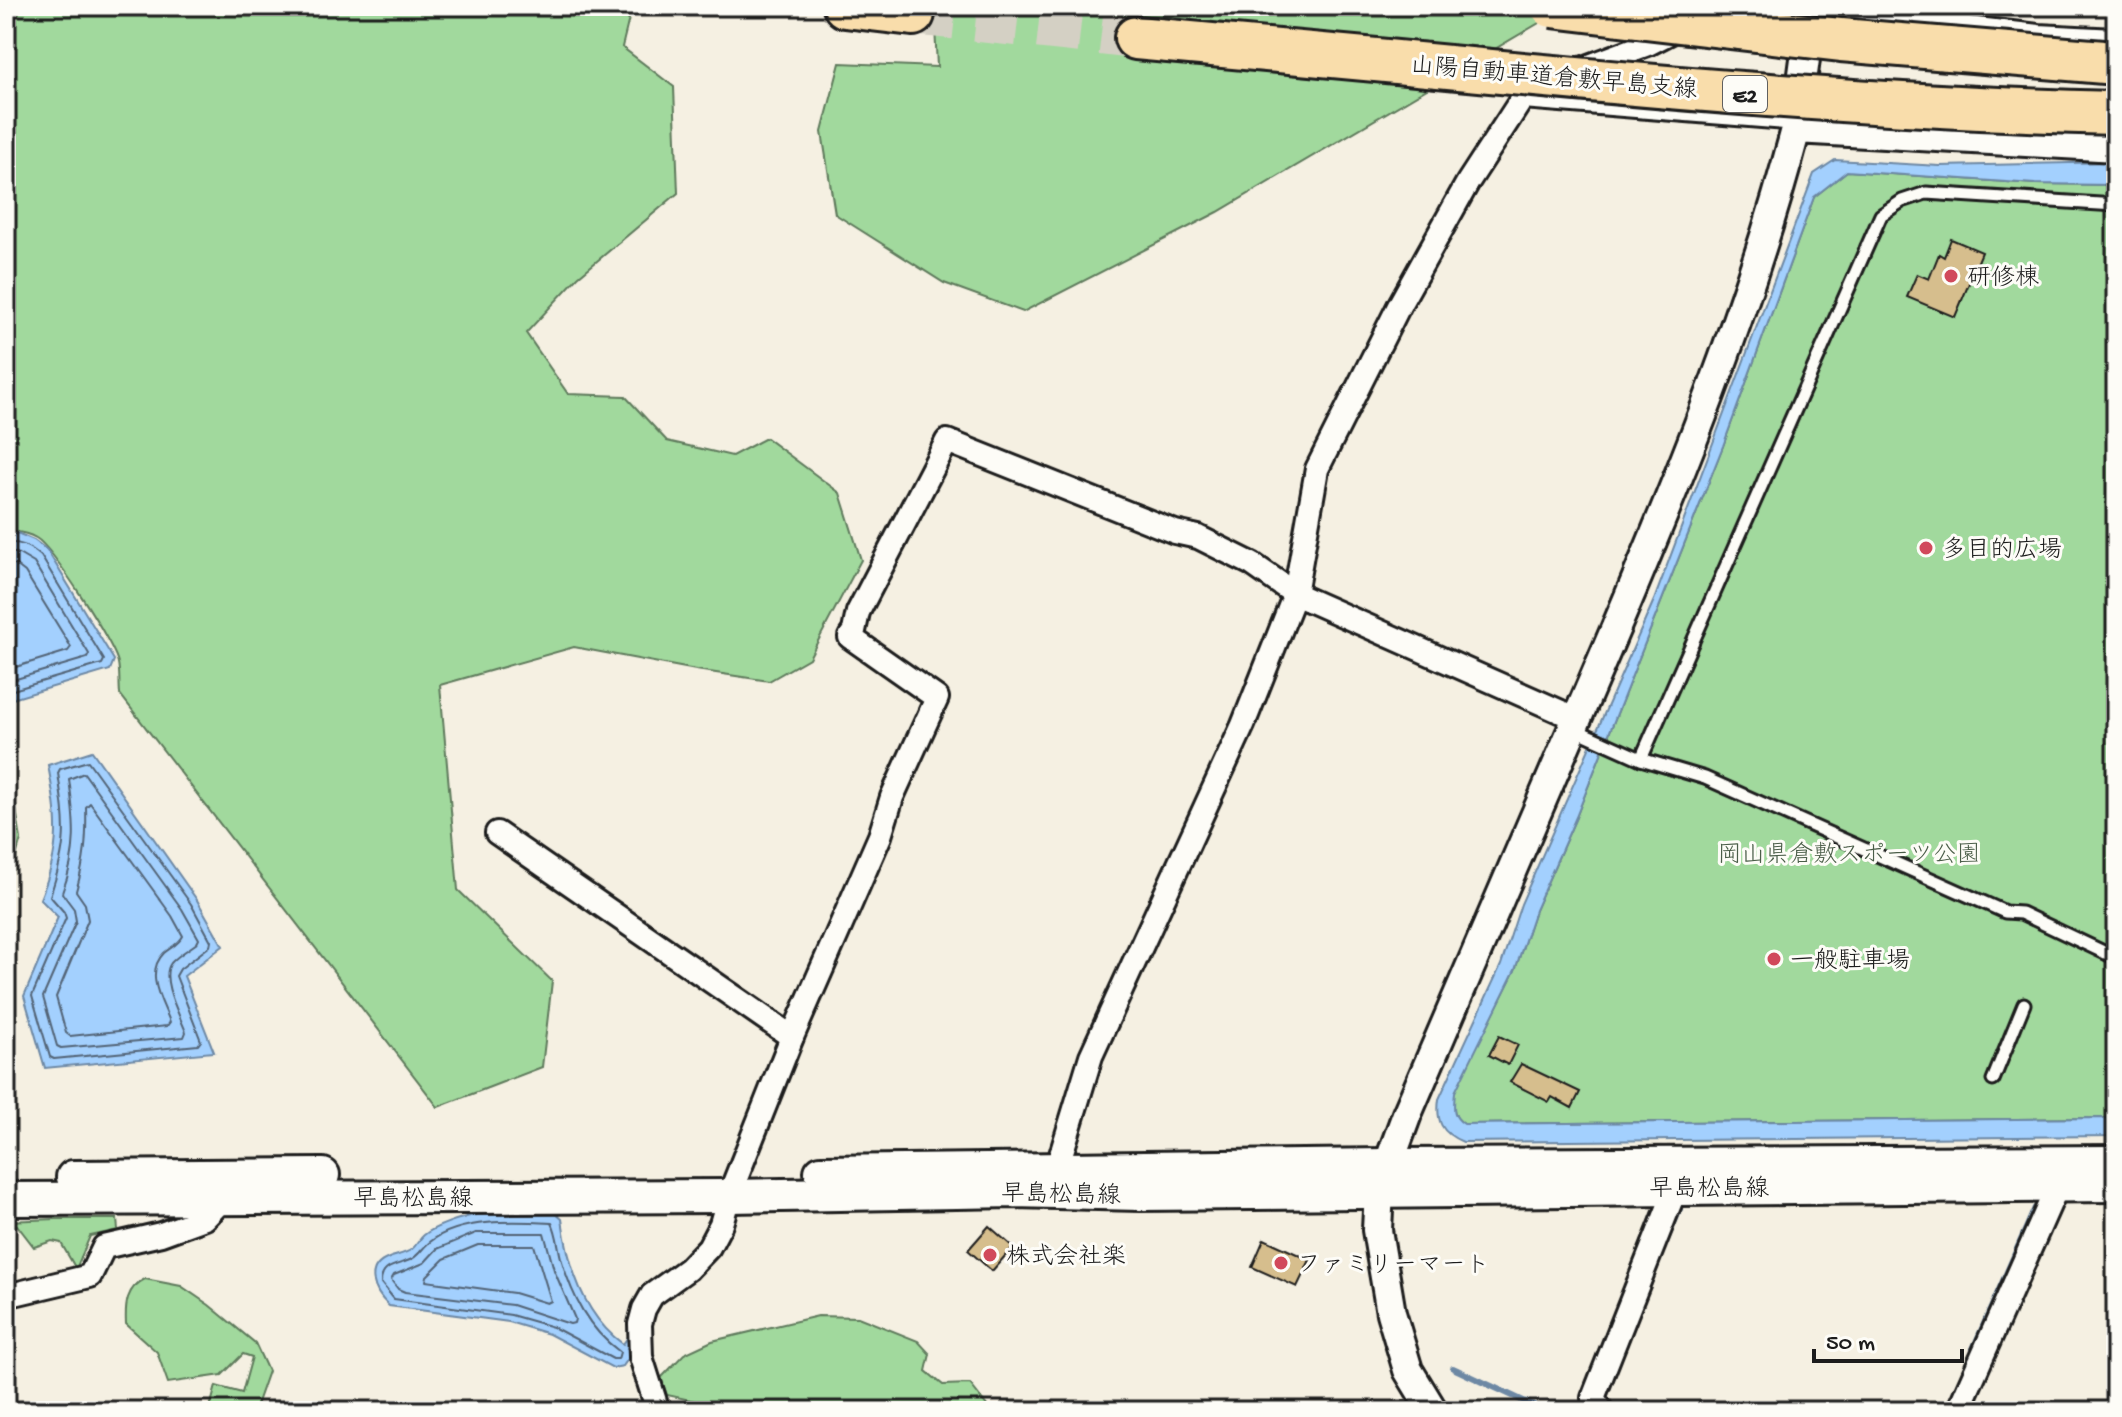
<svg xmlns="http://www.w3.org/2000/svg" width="2122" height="1417" font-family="'Gochi Hand','Klee One',sans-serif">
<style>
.green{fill:#a1d99d;stroke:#5e7a5c;stroke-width:2}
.water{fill:#a3d0fe;stroke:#6d88a4;stroke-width:2}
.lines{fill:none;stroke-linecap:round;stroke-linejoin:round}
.shore{stroke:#526476;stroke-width:2}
.stream{stroke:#6d88a4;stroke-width:6}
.building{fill:#d6be8d;stroke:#1c1c1c;stroke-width:2}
.motorway-tunnel{stroke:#d4d0c4;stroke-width:42;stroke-dasharray:42 21;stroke-linecap:butt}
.service-casing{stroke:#1c1c1c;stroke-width:17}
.minor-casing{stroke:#1c1c1c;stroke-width:28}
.tertiary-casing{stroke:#1c1c1c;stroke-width:34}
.secondary-casing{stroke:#1c1c1c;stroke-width:38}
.motorway-casing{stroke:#1c1c1c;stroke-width:48}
.service{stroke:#fdfcf7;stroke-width:11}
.minor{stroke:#fdfcf7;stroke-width:22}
.tertiary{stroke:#fdfcf7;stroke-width:28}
.secondary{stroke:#fdfcf7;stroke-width:32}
.motorway{stroke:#f9ddab;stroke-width:42}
.motorway-bridge-casing{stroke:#1c1c1c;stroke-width:48;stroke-linecap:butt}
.motorway-bridge{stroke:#f9ddab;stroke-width:42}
.poi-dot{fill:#d1495b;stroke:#fdfcf7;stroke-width:3}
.labels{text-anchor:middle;stroke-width:6;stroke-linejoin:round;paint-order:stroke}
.shield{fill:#fdfcf7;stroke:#605f5e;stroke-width:2}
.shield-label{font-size:22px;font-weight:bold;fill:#1c1c1c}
.street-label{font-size:24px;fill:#1c1c1c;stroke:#fdfcf7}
.poi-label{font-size:24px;fill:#1c1c1c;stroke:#fdfcf7;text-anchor:start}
.park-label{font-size:24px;fill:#4b5e49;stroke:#fdfcf7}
</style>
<rect width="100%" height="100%" fill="#f5f0e2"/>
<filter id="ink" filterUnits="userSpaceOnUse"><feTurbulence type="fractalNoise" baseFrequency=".0125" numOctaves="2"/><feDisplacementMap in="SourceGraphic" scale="16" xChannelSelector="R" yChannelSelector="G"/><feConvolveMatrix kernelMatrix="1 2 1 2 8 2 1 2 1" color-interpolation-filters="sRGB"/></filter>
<g filter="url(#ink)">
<g class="green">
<path d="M6 6H632L622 47 674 87 678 193 578 277 526 333 568 394 625 396 667 441 732 456 766 438 840 493 861 560 809 658 769 681 696 670 574 647 440 685 458 890 552 981 542 1067 438 1107 120 694C119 684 120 672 118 663 115 645 52 547 36 538 26 532 17 531 6 533Z"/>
<polygon points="934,6 1568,6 1218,212 1023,312 944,283 835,214 822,132 840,63 937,67"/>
<path d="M1847 171 2035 184 2116 185V1118L1464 1124C1451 1116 1454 1106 1454 1092L1515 970 1535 910 1576 817 1723 446 1814 197Z"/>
<polygon points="6,751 21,839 6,891"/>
<polygon points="56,1219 117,1219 118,1230 90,1236 76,1269 61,1243 52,1241 34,1247 17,1225 6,1232 6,1221"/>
<path d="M145 1279 181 1286 209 1305 255 1343 268 1371 254 1411H209L216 1386 242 1393 252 1357 243 1354 222 1375 168 1383 157 1352 126 1324C125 1305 126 1288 145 1279Z"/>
<polygon points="818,1316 858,1317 918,1341 930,1354 926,1371 943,1385 970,1384 991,1411 721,1411 718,1406 667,1395 661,1378 684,1354 712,1341"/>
</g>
<g class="water">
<path d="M1835 160 1940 166 2116 162V185L2035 184 1847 171 1814 197 1723 446 1576 817 1535 910 1515 970 1455 1092C1454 1106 1451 1116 1464 1124L2116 1118V1136L1463 1142C1441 1133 1436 1121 1439 1099L1501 965 1521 904 1654 600 1814 174Z"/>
<polygon points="17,533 34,540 47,550 114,660 110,670 9,700 6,700 6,536"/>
<path d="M92 751 197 900 223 946 184 976 214 1052 45 1068 24 996 58 917 40 899C62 846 58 820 48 765Z"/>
<path d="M556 1214 562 1219C568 1265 583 1315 623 1344L628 1337 632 1340 627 1348 633 1352 623 1366 613 1368 549 1334 509 1322 389 1306C374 1292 363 1268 389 1258 397 1255 405 1254 412 1249 417 1245 419 1239 424 1235 435 1226 462 1217 476 1215 502 1212 529 1215 556 1214Z"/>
</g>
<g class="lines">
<g class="shore">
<path d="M6 543C21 542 29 546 41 556L104 660 102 664 6 692"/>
<polyline points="6,553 17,553 34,563 89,654 87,658 6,682"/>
<polyline points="6,565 16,565 25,572 71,647 68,651 6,670"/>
<path d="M88 761 191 904 211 941 210 946 180 969 176 976 201 1041 198 1045 54 1059 50 1057 32 996 66 918 64 912 50 896C68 843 66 828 58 773L60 769Z"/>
<path d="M84 773 182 909 199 939 197 943C189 949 178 955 171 963 159 978 180 1016 186 1032L184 1037 61 1048 57 1046 43 997 76 921 74 909 62 893C78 851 75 823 69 779Z"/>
<path d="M90 803 172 916 183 936C179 944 171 947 164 953 144 973 162 1001 170 1022L167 1026 70 1036 66 1033 56 997 88 920 85 904 76 891C85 860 87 839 86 807Z"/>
<path d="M552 1223C557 1232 558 1247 561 1258 572 1296 588 1329 620 1352L618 1359H613L553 1327 511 1315 394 1299 381 1283C381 1264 398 1266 412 1259 420 1254 423 1247 430 1242 459 1218 516 1221 552 1223Z"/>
<polygon points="476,1233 544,1233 554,1270 575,1319 574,1323 570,1324 512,1305 405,1292 398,1289 391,1280 394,1275 424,1263 437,1249"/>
<polygon points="478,1245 534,1245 551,1301 547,1303 514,1293 426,1281 427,1276 444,1259"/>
</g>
<g class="stream">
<polyline points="1666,1242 1680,1209"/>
<polyline points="1973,1349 2035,1208"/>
<polyline points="1453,1368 1545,1411"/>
</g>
</g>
<g class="building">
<polygon points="1951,239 1982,252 1955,317 1907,297 1917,274 1929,279 1939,254 1944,257"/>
<polygon points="1499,1036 1518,1045 1508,1065 1489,1055"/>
<polygon points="1521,1064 1580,1092 1572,1108 1552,1097 1549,1102 1510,1082"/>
<polygon points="989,1226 1013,1247 992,1271 968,1250"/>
<polygon points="1264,1239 1310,1260 1297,1287 1252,1267"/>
</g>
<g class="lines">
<polyline class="motorway-tunnel" points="913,14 1136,38"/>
<defs>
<g id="service">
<polyline points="1574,729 1641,759 1705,778 2005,912 2021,913 2116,958"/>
<polyline points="1641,759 1881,215 1902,201 1926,193 2116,205"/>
<polyline points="1993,1080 2024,1004"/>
</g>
<g id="minor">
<polyline points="1775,6 2038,36 2116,40"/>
<polyline points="1523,97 1798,119"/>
<polyline points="497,833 792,1037"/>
<polyline points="1057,1168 1091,1056 1243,725 1295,594 1317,469 1401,302 1468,182 1527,91 1541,84 1648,44 1683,26"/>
<polyline points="6,1296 90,1276 104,1247 161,1234 205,1218 223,1199"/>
<polyline points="658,1411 641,1357 640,1324 644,1309 652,1295 688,1269 709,1247 721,1224 729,1196 792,1037 880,836 892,797 937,698 850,637 854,631 858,612 947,441 1175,532 1198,537 1252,564 1295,594 1577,719"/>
<polyline points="1602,1411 1593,1398 1676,1188"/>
<polyline points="1958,1411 2058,1185"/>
</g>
<g id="tertiary">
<polyline points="1798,112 1812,6"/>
<path d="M1433 1411 1408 1370 1391 1313 1377 1230 1379 1190 1407 1114C1473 962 1539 810 1603 658 1677 485 1748 311 1796 129L2116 147"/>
</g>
<g id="secondary">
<polyline points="821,1172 1387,1165 2116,1162"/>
<polyline points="73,1177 323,1175"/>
<polyline points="6,1199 729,1196 1014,1191 1140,1194 2116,1185"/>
</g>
<g id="motorway">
<polyline points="845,6 913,14"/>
<polyline points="1136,38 1376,60"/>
</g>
</defs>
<use href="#service" class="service-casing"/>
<use href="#minor" class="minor-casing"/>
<use href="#tertiary" class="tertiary-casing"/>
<use href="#secondary" class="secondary-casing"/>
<use href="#motorway" class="motorway-casing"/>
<use href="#service" class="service"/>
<use href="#minor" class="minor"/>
<use href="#tertiary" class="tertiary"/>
<use href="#secondary" class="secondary"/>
<use href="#motorway" class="motorway"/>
<defs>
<g id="motorway-bridge">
<polyline points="1552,6 1841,40 2116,63"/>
<path d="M1376 60C1622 84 1868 107 2116 113"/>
</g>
</defs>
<use href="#motorway-bridge" class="motorway-bridge-casing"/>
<use href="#motorway-bridge" class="motorway-bridge"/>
</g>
</g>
<g class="poi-dot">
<circle cx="1951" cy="276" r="8"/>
<circle cx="1926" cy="548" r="8"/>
<circle cx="1774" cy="959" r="8"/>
<circle cx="990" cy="1255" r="8"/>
<circle cx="1281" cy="1263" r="8"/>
</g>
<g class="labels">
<rect class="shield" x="1723" y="76" width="44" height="36" rx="6"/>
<g class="shield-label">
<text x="1745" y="102">E2</text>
</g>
<g class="street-label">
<text transform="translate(1554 76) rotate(5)" y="8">山陽自動車道倉敷早島支線</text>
<text x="1709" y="1195">早島松島線</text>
<text transform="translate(1061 1193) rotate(1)" y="8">早島松島線</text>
<text x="413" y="1205">早島松島線</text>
</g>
<g class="poi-label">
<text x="1967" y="284">研修棟</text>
<text x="1942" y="556">多目的広場</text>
<text x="1790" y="967">一般駐車場</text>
<text x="1006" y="1263">株式会社楽</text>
<text x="1297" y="1271">ファミリーマート</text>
</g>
<g class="park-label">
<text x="1849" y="861">岡山県倉敷スポーツ公園</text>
</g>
</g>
<rect width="2122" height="1417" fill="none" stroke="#fdfcf7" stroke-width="32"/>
<rect x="16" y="16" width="2090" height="1385" fill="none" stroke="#1c1c1c" stroke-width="3" filter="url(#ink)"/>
<path d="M1814 1349v12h148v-12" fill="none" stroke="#1c1c1c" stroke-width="4"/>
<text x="1826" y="1349" font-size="24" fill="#1c1c1c" stroke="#fdfcf7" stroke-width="6" paint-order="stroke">50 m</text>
</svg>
